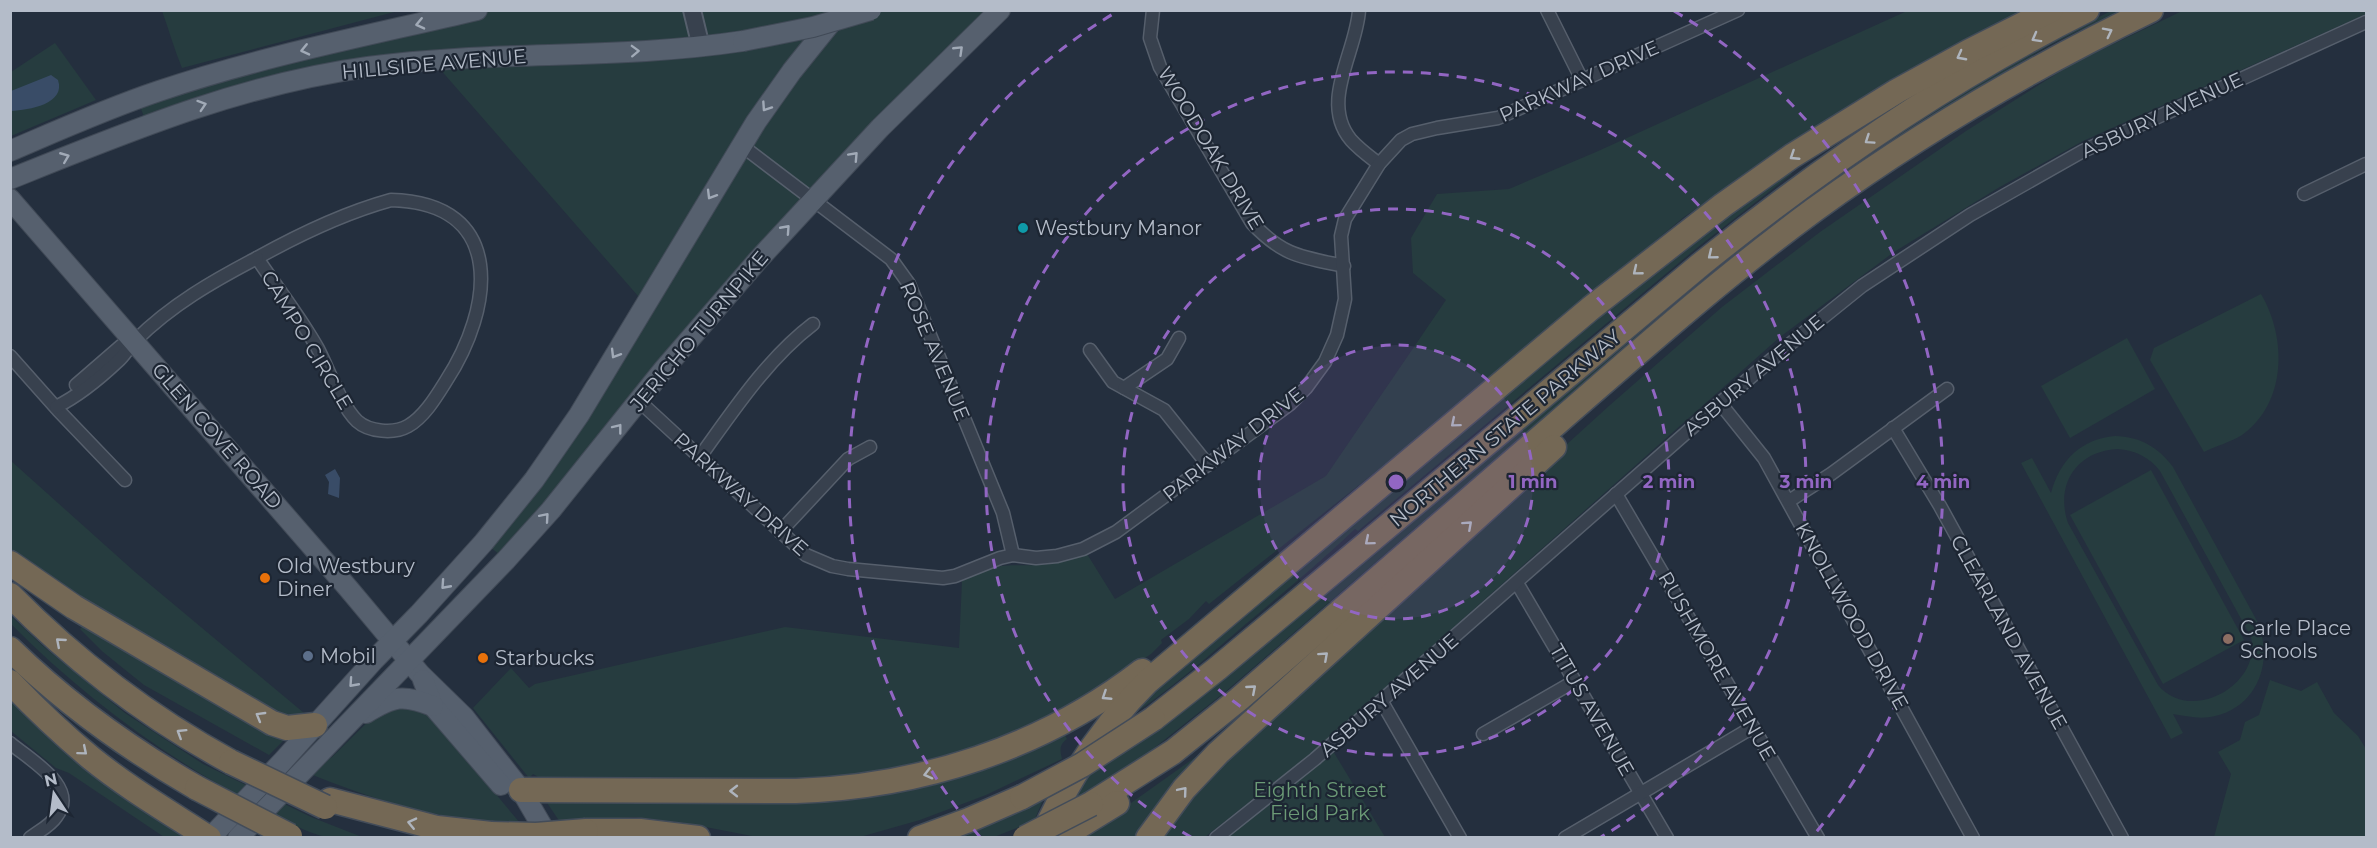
<svg xmlns="http://www.w3.org/2000/svg" width="2377" height="848" font-family="Montserrat,sans-serif">
<style>
.green{fill:#263c3f;fill-rule:evenodd}
.water{fill:#394c67}
.lines{fill:none;stroke-linecap:round;stroke-linejoin:round}
.minor-casing{stroke:#565f6c;stroke-width:15}
.tertiary-casing{stroke:#565f6c;stroke-width:20}
.primary-casing{stroke:#414a57;stroke-width:22}
.motorway-casing{stroke:#434c59;stroke-width:27}
.minor{stroke:#38414e;stroke-width:12}
.tertiary{stroke:#38414e;stroke-width:16}
.primary{stroke:#56606e;stroke-width:20}
.motorway{stroke:#746855;stroke-width:24}
.primary-bridge-casing{stroke:#414a57;stroke-width:22;stroke-linecap:butt}
.motorway-bridge-casing{stroke:#434c59;stroke-width:27;stroke-linecap:butt}
.primary-bridge{stroke:#56606e;stroke-width:20}
.motorway-bridge{stroke:#746855;stroke-width:24}
.oneway{stroke:#a1aab7}
.oneway2{stroke:#aeb4bd}
.ring{fill:none;stroke:#9266c3;stroke-width:3;stroke-dasharray:10 8}
.culture-dot{fill:#0f9aa8;stroke:#1d2633;stroke-width:2}
.food-dot{fill:#e8710a;stroke:#1d2633;stroke-width:2}
.education-dot{fill:#8d6e63;stroke:#1d2633;stroke-width:2}
.service-dot{fill:#5c6f8a;stroke:#1d2633;stroke-width:2}
.labels{text-anchor:middle;stroke-width:4.5;stroke-linejoin:round;paint-order:stroke}
.street-label{font-size:20px;fill:#b4bcc9;stroke:#1d2633}
.poi-label{font-size:20px;fill:#b4bcc9;stroke:#1d2633;text-anchor:start}
.park-label{font-size:20px;fill:#6b9a76;stroke:#1d2633}
.centre{fill:#9266c3;stroke:#1d2633;stroke-width:3}
.ring-label{font-size:18px;text-anchor:middle;font-weight:bold;fill:#9266c3;stroke:#1d2633;stroke-width:4.5;stroke-linejoin:round;paint-order:stroke}
</style>
<rect width="100%" height="100%" fill="#242f3e"/>
<g class="green">
<path d="M162 11V10L398 11 182 68C174 49 169 30 162 11Z"/>
<polygon points="477,11 1000,11 939,69 506,560 484,542 645,304 432,60 413,62 147,124 137,99"/>
<path d="M1907 11H2023L1951 48 1842 110 1684 217 1431 428 1209 604 1206 601 1189 619 1161 640 1162 643 1151 654 1079 703 1018 733 952 759 868 778 784 783 539 781 540 778 533 774 529 778 473 708 511 668 529 688 535 684 785 627 959 648 962 581C996 559 1013 568 1049 564 1062 562 1074 558 1087 554L1115 599 1326 476 1446 300 1413 273 1411 238 1437 194 1509 189 1596 152Z"/>
<polygon points="2111,11 2119,11 2050,45 1928,117 1824,186 1722,264 1225,692 1144,756 1076,799 1087,775 1136,745 1189,706 1720,262 1823,183 1926,114 2049,42"/>
<polygon points="2182,11 2366,11 2366,14 2083,141 1998,188 1894,252 1780,337 1313,752 1205,837 1157,838 1191,792 1387,608 1610,405 1722,307 1820,232 1966,131 2072,64"/>
<polygon points="55,43 96,100 11,136 11,72"/>
<path d="M1787 168 1792 174 1698 247 1358 531 1355 529C1321 562 1284 592 1247 623 1206 658 1166 694 1120 723L1134 706 1492 401Z"/>
<path d="M2261 294C2287 338 2287 403 2242 435 2231 442 2216 446 2204 452L2150 360 2154 348Z"/>
<polygon points="2127,338 2155,389 2070,438 2041,386"/>
<path d="M2115 436C2141 437 2158 447 2173 467L2257 621C2274 659 2259 706 2215 716 2200 720 2187 716 2173 714L2183 733 2171 739 2021 463 2032 458 2051 493C2060 460 2081 439 2115 436ZM2118 449C2135 450 2149 457 2160 471L2251 637C2262 686 2190 724 2158 685L2068 523C2055 485 2076 451 2118 449Z"/>
<polygon points="10,460 135,572 304,713 300,716 282,721 43,576 11,549"/>
<polygon points="2151,470 2244,640 2163,684 2070,515"/>
<path d="M10 615 44 647 125 713 203 764 311 817 362 837C351 837 337 840 326 837 306 833 286 820 268 811 174 764 85 699 11 624Z"/>
<polygon points="88,619 287,737 269,755 144,685 103,652 80,629"/>
<polygon points="2270,680 2301,691 2317,682 2334,713 2358,736 2366,749 2366,837 2214,837 2231,774 2218,752 2240,740 2245,722 2259,715"/>
<polygon points="10,692 192,837 164,837 69,773 56,768 11,731"/>
<path d="M386 704 405 705 428 713 520 823C446 823 376 801 308 773L332 757Z"/>
<path d="M1061 728 1067 739C1059 745 1060 750 1062 759L986 795 920 820 860 837H757L685 823 635 817 560 822 543 797 806 795Z"/>
<polygon points="1211,746 1138,837 1075,838 1117,813"/>
<polygon points="1330,746 1385,837 1216,838"/>
<polygon points="1043,800 1034,821 994,837 958,838"/>
</g>
<g class="water">
<path d="M51 75 58 80C66 104 29 110 11 111V91Z"/>
<polygon points="335,469 340,478 339,498 328,494 329,482 325,475"/>
</g>
<g class="lines">
<defs>
<g id="minor">
<path d="M1153 10 1150 38 1160 67 1252 223C1283 256 1301 257 1344 266"/>
<path d="M1359 10C1357 51 1319 102 1351 140 1359 149 1370 157 1379 164"/>
<polyline points="1547,10 1582,80"/>
<polyline points="741,145 891,259 909,284 1003,513 1013,555"/>
<polyline points="2304,194 2366,164"/>
<path d="M391 200C508 203 493 309 446 381 436 397 424 417 408 426 394 434 369 432 357 421 340 404 329 370 318 349 301 318 277 288 257 258 300 234 344 213 391 200Z"/>
<polyline points="1090,350 1113,382 1164,410 1208,465"/>
<polyline points="10,356 58,410 125,480"/>
<polyline points="76,385 121,346 133,341"/>
<polyline points="1124,388 1167,359 1179,338"/>
<polyline points="639,401 806,555 832,566 848,569 943,578 955,576 1000,558 1013,555 1036,558 1057,556 1083,549 1116,532 1290,404 1306,388 1325,362 1337,335 1345,299 1341,236 1345,219 1379,164 1401,140 1412,134 1437,128 1498,118 1738,10"/>
<polyline points="1720,403 1764,458 1973,838"/>
<path d="M56 407C78 396 100 378 118 361 125 355 129 346 136 340 171 305 213 281 257 258"/>
<polyline points="1893,428 1940,506 2122,838"/>
<path d="M699 458C733 411 767 359 813 324"/>
<polyline points="1616,494 1818,838"/>
<polyline points="1789,501 1831,474 1947,389"/>
<polyline points="780,532 848,459 870,447"/>
<polyline points="1517,583 1667,838"/>
<polyline points="1382,702 1460,838"/>
<polyline points="1483,734 1575,681"/>
<path d="M10 743C30 760 80 787 56 817 50 826 39 831 30 838"/>
<polyline points="1216,838 1315,759 1720,403 1790,344 1862,286 1970,215 2083,151 2366,22"/>
<polyline points="1565,838 1753,727"/>
</g>
<polyline id="tertiary" points="692,10 701,47"/>
<g id="primary">
<path d="M10 151C59 130 108 108 159 91 262 56 371 35 477 10"/>
<path d="M10 179C127 132 242 84 368 67 492 50 619 60 743 41"/>
<polyline points="10,199 348,588 420,674 464,717 521,790 549,838"/>
<polyline points="423,680 433,706 501,785"/>
<path d="M366 713C394 696 403 694 433 706"/>
<polyline points="210,838 282,762 374,660 419,614 484,542 534,480 579,415 756,122 792,71 837,15"/>
<polyline points="238,838 506,560 551,510 664,369 758,260 880,128 1000,10"/>
</g>
<g id="motorway">
<polyline points="10,563 74,607 272,723 287,728 315,725"/>
<path d="M10 595C75 661 150 718 231 762"/>
<path d="M10 649C65 703 131 750 197 788"/>
<path d="M10 682C36 709 62 734 91 758 128 788 169 812 209 838"/>
<path d="M1153 719 1218 668 1700 265C1820 168 1949 79 2087 10"/>
<path d="M521 790 796 791C921 787 1042 748 1142 671"/>
<polyline points="330,800 437,828 491,834"/>
<path d="M1091 804 1173 752 1239 699C1345 607 1451 515 1557 423 1641 350 1724 276 1814 210 1920 133 2033 67 2151 10"/>
<polyline points="586,831 640,831 698,838"/>
<path d="M1042 837C1067 781 1103 726 1147 682L1591 308 1723 205 1792 156 1897 91 1968 52 2051 10"/>
<polyline points="920,838 969,820 1022,797"/>
<polyline points="1060,838 1117,803"/>
<polyline points="1148,838 1184,789 1218,753 1554,447"/>
</g>
</defs>
<use href="#minor" class="minor-casing"/>
<use href="#tertiary" class="tertiary-casing"/>
<use href="#primary" class="primary-casing"/>
<use href="#motorway" class="motorway-casing"/>
<use href="#minor" class="minor"/>
<use href="#tertiary" class="tertiary"/>
<use href="#primary" class="primary"/>
<use href="#motorway" class="motorway"/>
<defs>
<polyline id="primary-bridge" points="743,41 813,27 871,10"/>
<g id="motorway-bridge">
<polyline points="231,762 325,807"/>
<polyline points="197,788 290,836"/>
<polyline points="1022,797 1082,765 1153,719"/>
<polyline points="491,834 536,835 586,831"/>
<polyline points="1025,838 1091,804"/>
</g>
</defs>
<use href="#primary-bridge" class="primary-bridge-casing"/>
<use href="#motorway-bridge" class="motorway-bridge-casing"/>
<use href="#primary-bridge" class="primary-bridge"/>
<use href="#motorway-bridge" class="motorway-bridge"/>
</g>
<defs><path id="oneway-chevron" d="M-2-3.5L2.5 0L-2 3.5" fill="none" stroke-width="1.6" stroke-linecap="round" stroke-linejoin="round" transform="scale(1.5)"/></defs>
<g class="oneway">
<use href="#oneway-chevron" transform="translate(420 24) rotate(167)"/>
<use href="#oneway-chevron" transform="translate(305 50) rotate(167)"/>
<use href="#oneway-chevron" transform="translate(959 50) rotate(-44)"/>
<use href="#oneway-chevron" transform="translate(635 51) rotate(-2)"/>
<use href="#oneway-chevron" transform="translate(202 105) rotate(-18)"/>
<use href="#oneway-chevron" transform="translate(766 107) rotate(124)"/>
<use href="#oneway-chevron" transform="translate(854 156) rotate(-47)"/>
<use href="#oneway-chevron" transform="translate(65 157) rotate(-22)"/>
<use href="#oneway-chevron" transform="translate(711 195) rotate(121)"/>
<use href="#oneway-chevron" transform="translate(786 229) rotate(-48)"/>
<use href="#oneway-chevron" transform="translate(615 354) rotate(121)"/>
<use href="#oneway-chevron" transform="translate(618 428) rotate(-52)"/>
<use href="#oneway-chevron" transform="translate(545 517) rotate(-49)"/>
<use href="#oneway-chevron" transform="translate(445 585) rotate(132)"/>
<use href="#oneway-chevron" transform="translate(353 683) rotate(132)"/>
</g>
<g class="oneway2">
<use href="#oneway-chevron" transform="translate(2108 32) rotate(-27)"/>
<use href="#oneway-chevron" transform="translate(2036 38) rotate(151)"/>
<use href="#oneway-chevron" transform="translate(1961 56) rotate(152)"/>
<use href="#oneway-chevron" transform="translate(1869 140) rotate(146)"/>
<use href="#oneway-chevron" transform="translate(1794 156) rotate(147)"/>
<use href="#oneway-chevron" transform="translate(1712 255) rotate(141)"/>
<use href="#oneway-chevron" transform="translate(1637 271) rotate(141)"/>
<use href="#oneway-chevron" transform="translate(1455 423) rotate(140)"/>
<use href="#oneway-chevron" transform="translate(1468 525) rotate(-42)"/>
<use href="#oneway-chevron" transform="translate(1369 541) rotate(140)"/>
<use href="#oneway-chevron" transform="translate(60 642) rotate(-139)"/>
<use href="#oneway-chevron" transform="translate(1324 656) rotate(-42)"/>
<use href="#oneway-chevron" transform="translate(1252 689) rotate(-41)"/>
<use href="#oneway-chevron" transform="translate(1106 696) rotate(147)"/>
<use href="#oneway-chevron" transform="translate(260 716) rotate(-150)"/>
<use href="#oneway-chevron" transform="translate(181 733) rotate(-148)"/>
<use href="#oneway-chevron" transform="translate(83 751) rotate(40)"/>
<use href="#oneway-chevron" transform="translate(928 774) rotate(166)"/>
<use href="#oneway-chevron" transform="translate(734 791) rotate(-180)"/>
<use href="#oneway-chevron" transform="translate(1183 791) rotate(-50)"/>
<use href="#oneway-chevron" transform="translate(412 823) rotate(-167)"/>
</g>
<circle cx="1396" cy="482" r="137" fill="#9266c3" fill-opacity=".12"/>
<g class="ring">
<circle cx="1396" cy="482" r="137"/>
<circle cx="1396" cy="482" r="273"/>
<path d="M1191 837A410 410 0 1 1 1601 837"/>
<path d="M980 837A547 547 0 0 1 1118 11M1674 11A547 547 0 0 1 1812 837"/>
</g>
<circle class="culture-dot" cx="1023" cy="228" r="6"/>
<g class="food-dot">
<circle cx="265" cy="578" r="6"/>
<circle cx="483" cy="658" r="6"/>
</g>
<circle class="education-dot" cx="2228" cy="639" r="6"/>
<circle class="service-dot" cx="308" cy="656" r="6"/>
<g class="labels">
<g class="street-label">
<text transform="translate(434 64) rotate(-5)" y="7">HILLSIDE AVENUE</text>
<text transform="translate(1579 81) rotate(-24)" y="7">PARKWAY DRIVE</text>
<text transform="translate(2162 115) rotate(-25)" y="7">ASBURY AVENUE</text>
<text transform="translate(1211 148) rotate(59)" y="7">WOODOAK DRIVE</text>
<text transform="translate(699 331) rotate(-50)" y="7">JERICHO TURNPIKE</text>
<text transform="translate(307 340) rotate(59)" y="7">CAMPO CIRCLE</text>
<text transform="translate(935 351) rotate(67)" y="7">ROSE AVENUE</text>
<text transform="translate(1754 375) rotate(-40)" y="7">ASBURY AVENUE</text>
<text transform="translate(1505 428) rotate(-40)" y="7">NORTHERN STATE PARKWAY</text>
<text transform="translate(217 436) rotate(49)" y="7">GLEN COVE ROAD</text>
<text transform="translate(1233 444) rotate(-38)" y="7">PARKWAY DRIVE</text>
<text transform="translate(741 494) rotate(42)" y="7">PARKWAY DRIVE</text>
<text transform="translate(1852 616) rotate(61)" y="7">KNOLLWOOD DRIVE</text>
<text transform="translate(2009 632) rotate(61)" y="7">CLEARLAND AVENUE</text>
<text transform="translate(1717 666) rotate(60)" y="7">RUSHMORE AVENUE</text>
<text transform="translate(1389 695) rotate(-41)" y="7">ASBURY AVENUE</text>
<text transform="translate(1592 710) rotate(60)" y="7">TITUS AVENUE</text>
</g>
<g class="poi-label">
<text x="1035" y="235">Westbury Manor</text>
<text x="277" y="573">Old Westbury<tspan x="277" dy="23">Diner</tspan></text>
<text x="2240" y="635">Carle Place<tspan x="2240" dy="23">Schools</tspan></text>
<text x="320" y="663">Mobil</text>
<text x="495" y="665">Starbucks</text>
</g>
<g class="park-label">
<text x="1320" y="797">Eighth Street<tspan x="1320" dy="23">Field Park</tspan></text>
</g>
</g>
<circle cx="1396" cy="482" r="9" class="centre"/>
<g class="ring-label">
<text x="1533" y="488">1 min</text>
<text x="1669" y="488">2 min</text>
<text x="1806" y="488">3 min</text>
<text x="1943" y="488">4 min</text>
</g>
<rect width="2377" height="848" fill="none" stroke="#b4bcc9" stroke-width="24"/>
<g transform="translate(54 794) rotate(347)" stroke="#1d2633" stroke-width="4.5" paint-order="stroke">
<path d="M0-4.5L10 22L0 15L-10 22Z" fill="#b4bcc9"/>
<text y="-9" font-size="16" font-weight="bold" text-anchor="middle" fill="#b4bcc9">N</text>
</g>
</svg>
